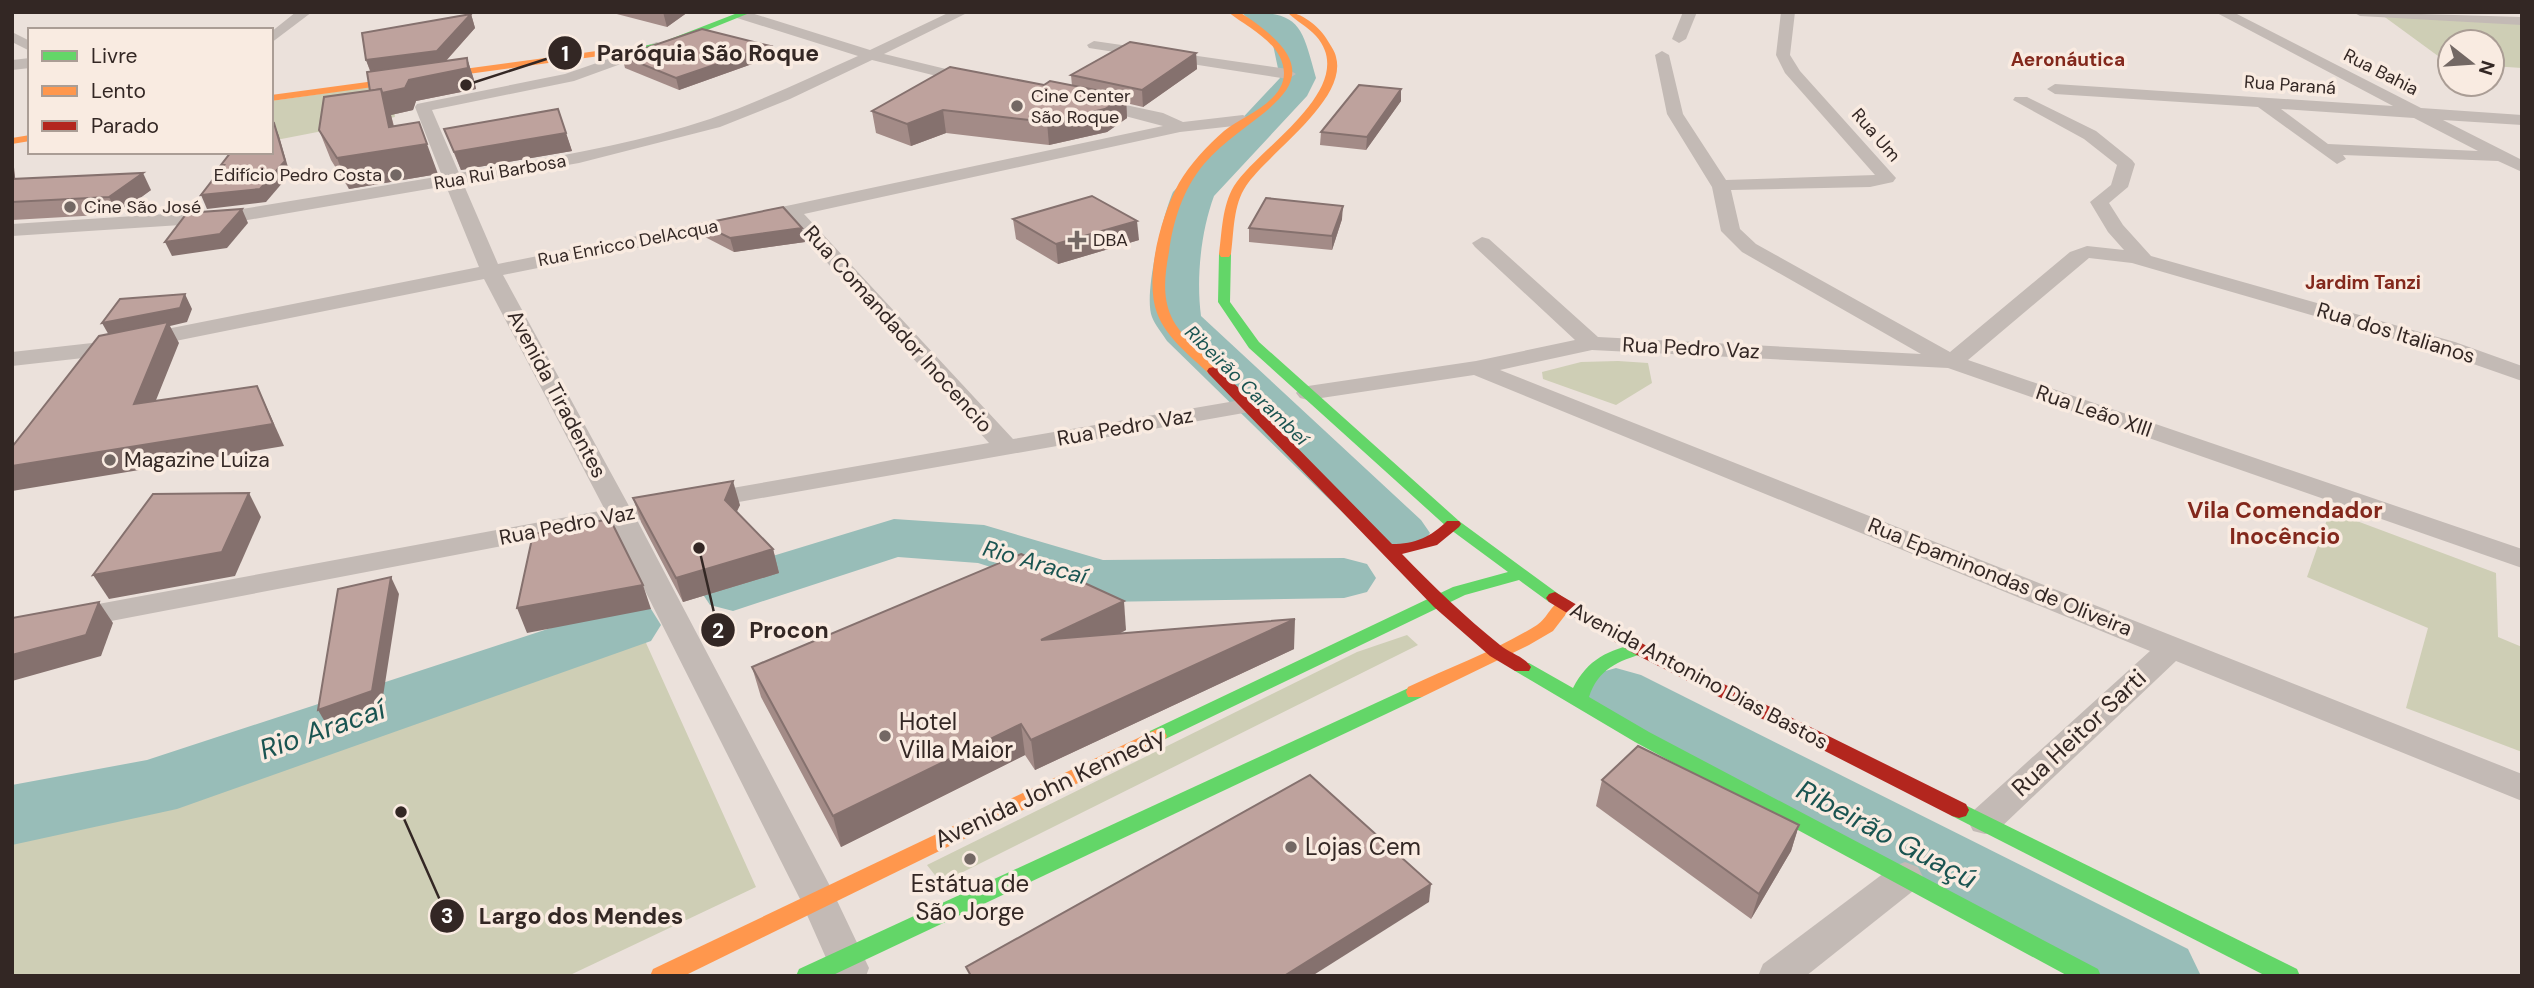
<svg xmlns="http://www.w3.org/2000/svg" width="2534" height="988" font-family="'DM Sans',sans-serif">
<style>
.green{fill:#ceceb5}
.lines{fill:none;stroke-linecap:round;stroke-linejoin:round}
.river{fill:#98bdb8;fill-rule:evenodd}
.street{fill:#c3bab5;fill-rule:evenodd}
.fast{fill:#63d668;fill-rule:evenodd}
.slow{fill:#ff974d;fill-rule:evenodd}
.jam{fill:#b3261e;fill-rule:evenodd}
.wall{fill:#a38b87}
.shaded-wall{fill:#85716e}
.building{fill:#bea29d;stroke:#85716e;stroke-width:2}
.poi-dot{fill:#736864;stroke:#f9ebe1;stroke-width:2.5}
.labels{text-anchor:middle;stroke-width:7;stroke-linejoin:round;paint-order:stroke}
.far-street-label{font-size:18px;fill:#332724;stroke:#f9ebe1}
.far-poi-label{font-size:18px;fill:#332724;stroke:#f9ebe1;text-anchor:start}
.far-neighbourhood-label{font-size:19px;font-weight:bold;fill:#83281c;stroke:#f9ebe1}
.far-water-label{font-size:19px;font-style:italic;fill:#1a5451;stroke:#f9ebe1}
.street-label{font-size:21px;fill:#332724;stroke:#f9ebe1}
.poi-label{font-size:21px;fill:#332724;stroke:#f9ebe1;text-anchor:start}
.neighbourhood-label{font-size:23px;font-weight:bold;fill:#83281c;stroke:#f9ebe1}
.water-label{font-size:23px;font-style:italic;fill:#1a5451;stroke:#f9ebe1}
.near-poi-label{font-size:24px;fill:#332724;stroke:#f9ebe1;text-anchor:start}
.near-street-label{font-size:24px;fill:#332724;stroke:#f9ebe1}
.near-water-label{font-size:28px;font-style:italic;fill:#1a5451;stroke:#f9ebe1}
.leader{fill:none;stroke:#332724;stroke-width:2.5}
.callout-dot{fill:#332724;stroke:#f9ebe1;stroke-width:2.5}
.mark-label{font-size:21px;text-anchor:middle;font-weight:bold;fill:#fff}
.callout-label{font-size:23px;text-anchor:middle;font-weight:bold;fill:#332724;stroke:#f9ebe1;stroke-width:7;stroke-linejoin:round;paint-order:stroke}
</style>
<rect width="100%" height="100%" fill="#ebe1db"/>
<g class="green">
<polygon points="2382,15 2522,23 2522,68 2492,66 2492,42 2450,42 2449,64"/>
<polygon points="389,84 395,117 271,141 271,101"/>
<polygon points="1618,361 1648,363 1652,383 1616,405 1543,379 1542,372 1581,362"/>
<polygon points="2330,511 2496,573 2498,637 2522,647 2522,752 2406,708 2428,628 2307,577"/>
<polygon points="642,634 756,887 568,976 12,976 12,824 148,800"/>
<polygon points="1407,635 1418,645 941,883 927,865 1357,652"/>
</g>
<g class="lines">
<g class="river">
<path d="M1241 12C1301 12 1301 24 1316 78L1307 96 1214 196C1201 231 1196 278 1201 316L1421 520 1430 533 1421 546 1399 552 1377 546 1167 341C1162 333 1155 325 1152 317 1143 294 1163 215 1173 192L1280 78 1272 40Z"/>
<polygon points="894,519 984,525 1103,560 1344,558 1367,564 1376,578 1367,592 1344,598 1100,602 978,563 898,557 733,611 710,605 700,590 710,575"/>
<polygon points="627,603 651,609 661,625 651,641 177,809 12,845 12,785 147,760"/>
<polygon points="1616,668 1641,675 2188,949 2201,976 2076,976 1591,711 1580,693 1591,675"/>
</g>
<g class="street">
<polygon points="296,12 312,12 271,43 271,32"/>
<path d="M737 12H748L870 50 950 12H969L884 54 979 77 981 80 973 85 872 60 790 99 720 127 579 163 463 183 498 264 791 205 1163 126 1087 106V100L1093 98 1163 113 1183 122 1243 115 1251 120 1243 125 1180 132 804 214 1013 439 1247 399 1255 401 1259 406 1255 411 637 520 831 888 869 968 866 976H834L800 899 612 525 12 640V620L605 510 484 279 101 356 12 366V352L101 342 479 267 446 186 242 221 12 236V224L242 209 442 176 415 107 417 104 565 74 657 42 664 46 662 49 574 81 432 110 459 173C543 159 629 146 710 119 761 101 809 78 858 56L737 18ZM787 218 989 443 629 506 503 275Z"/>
<polygon points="1683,12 1697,12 1686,39 1679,43 1672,39"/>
<polygon points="1781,12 1795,12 1790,55 1800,71 1896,178 1893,182 1870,187 1731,190 1740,229 1756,244 1950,352 2070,252 2087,246 2124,250 2108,232 2090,202 2111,185 2117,165 2084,139 2013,100 2015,97 2027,97 2096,131 2132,160 2135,164 2128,187 2109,203 2123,225 2151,256 2455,342 2522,366 2522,381 2439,352 2132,263 2089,258 1968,360 2522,549 2522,568 1948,368 1592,350 1500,370 2522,774 2522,801 2176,661 1997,831 1985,834 1973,831 1968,821 1973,811 2150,651 1474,375 1308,400 1300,398 1296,393 1300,388 1308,386 1476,361 1575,340 1475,247 1472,243 1482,237 1489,239 1598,337 1921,354 1742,252 1721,231 1712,187 1667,114 1655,55 1662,51 1669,55 1683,114 1726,180 1875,175 1785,73 1776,55"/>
<path d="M2215 12H2233L2421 108 2522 115V125L2443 120 2522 160V172L2498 161 2343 155 2346 159 2337 164 2258 107 2055 94 2047 89 2055 84 2393 106ZM2281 109 2414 118 2478 151 2328 144Z"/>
<polygon points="2353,12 2522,17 2522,25 2360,16"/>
<polygon points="12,32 30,41 30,51 12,42"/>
<polygon points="1094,41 1288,69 1296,74 1288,79 1089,48 1087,45"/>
<polygon points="30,58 30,68 12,70 12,60"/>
<polygon points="1905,862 1918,867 1923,877 1918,887 1806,976 1758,976 1763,964 1892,867"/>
</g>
<g class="fast">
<polygon points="740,12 752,12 665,47 604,56 600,53 660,43"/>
<polygon points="1225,250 1231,254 1230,302 1259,342 1459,521 1564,598 1561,602 1549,602 1519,580 1465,595 1157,743 1150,741 1147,736 1150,731 1453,587 1508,572 1447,527 1249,348 1218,302 1219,254"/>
<path d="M1639 643 1645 645 1648 649 1645 653C1618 661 1598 669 1589 697L1649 732 2098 969 2101 976H2068L1635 742 1515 671 1513 667 1515 663H1529L1573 688C1588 659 1608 650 1639 643Z"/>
<polygon points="1415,685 1422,687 1424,692 1422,697 831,976 796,976 799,969"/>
<polygon points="1959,802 2297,969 2300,976 2266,976 1952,816 1949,810 1952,804"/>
</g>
<g class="slow">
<path d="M1228 12H1239L1244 15C1353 86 1250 109 1204 164 1183 189 1173 221 1169 252 1165 273 1162 296 1171 316 1181 339 1206 352 1221 371L1214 375 1209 374C1191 356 1166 338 1157 313 1144 278 1161 215 1179 183 1190 164 1207 146 1224 131 1243 116 1284 102 1284 73 1283 43 1248 28 1228 12Z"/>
<path d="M1287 12C1300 12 1319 26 1326 38 1329 43 1335 51 1336 57 1348 100 1268 153 1246 186 1233 205 1234 232 1231 254L1229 257H1221L1219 254C1222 232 1222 206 1234 186 1258 148 1361 87 1316 36 1308 27 1296 21 1287 12Z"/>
<polygon points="604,50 607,51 607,55 271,101 271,95"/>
<polygon points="30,135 30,141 12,144 12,138"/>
<path d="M1564 599 1570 601 1573 605 1553 631 1529 645 1422 697H1408L1406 692 1408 687C1451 667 1497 650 1537 625 1548 618 1551 603 1564 599Z"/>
<polygon points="1157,729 1164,731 1167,736 1164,741 684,976 650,976 653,969"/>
</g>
<g class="jam">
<path d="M1214 367 1219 368 1392 544C1415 544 1431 537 1447 521H1459L1461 524 1459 527 1437 545 1402 554C1433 586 1465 617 1500 645 1509 653 1524 656 1531 667L1529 671H1515L1490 656 1434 607 1209 374 1207 371 1209 368Z"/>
<polygon points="1555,592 1645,645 1966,804 1969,810 1966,816 1959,818 1952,816 1633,653 1549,602 1546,598 1549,594"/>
</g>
</g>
<g class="wall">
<polygon points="609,12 688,12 667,27"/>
<polygon points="471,14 475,28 446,61 467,58 474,80 476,89 416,101 413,110 391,115 394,126 438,174 349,189 331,160 319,130 370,91 370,71 366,60"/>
<polygon points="770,46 772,57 679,90 625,68 622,56"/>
<polygon points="1196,53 1197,69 1143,107 1126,103 1127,118 1107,132 1049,145 946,133 911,146 876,133 872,111 1044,85 1072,86 1071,75"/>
<polygon points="1401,89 1401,101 1366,150 1320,145 1321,132"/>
<polygon points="444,129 566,133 572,151 461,170"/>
<polygon points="12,156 15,179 151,190 118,214 12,220"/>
<polygon points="1013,219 1139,240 1058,264 1016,239"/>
<polygon points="1342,219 1332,250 1249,242 1249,228"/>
<polygon points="701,224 805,242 734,252 705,237"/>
<polygon points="633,498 740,505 736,512 773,549 779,573 683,602 641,522"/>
<polygon points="1126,630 1119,634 1294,649 1035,770 1025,755 841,847 761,697 752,667"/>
<polygon points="1602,780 1799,825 1791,851 1751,919 1596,806"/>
</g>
<g class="shaded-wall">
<polygon points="663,12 688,12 667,27"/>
<polygon points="471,14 475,28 442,65 372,75 366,60"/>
<polygon points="770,46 772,57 679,90 676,78"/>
<polygon points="1196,53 1197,69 1143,107 1142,90"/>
<polygon points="467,58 474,80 476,89 416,101 413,110 391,115 398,148 427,144 438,174 349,189 337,158 371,95"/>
<polygon points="1401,89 1401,101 1366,150 1367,137"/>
<polygon points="1126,96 1127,118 1107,132 1049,145 1047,122"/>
<polygon points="943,110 946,133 911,146 907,124"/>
<polygon points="274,123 279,136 290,174 266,202 207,209 201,195"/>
<polygon points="566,133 572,151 461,170 454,152"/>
<polygon points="12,156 13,158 17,196 12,187"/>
<polygon points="143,173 151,190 118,214 109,197"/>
<polygon points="1343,206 1342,219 1332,250 1332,236"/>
<polygon points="242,209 248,223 227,248 172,256 165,242"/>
<polygon points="1137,221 1139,240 1058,264 1056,244"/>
<polygon points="802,228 805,242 734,252 730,238"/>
<polygon points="185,294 192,309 187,322 170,326 179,343 146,425 134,404 110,337 102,323"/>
<polygon points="257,386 284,446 12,491 12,466"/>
<polygon points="733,481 740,505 731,524 725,500"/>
<polygon points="249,493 261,517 235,576 109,599 93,575"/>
<polygon points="773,549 779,573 683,602 676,578"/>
<polygon points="391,577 399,594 381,709 328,727 318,710"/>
<polygon points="643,585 651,609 527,633 517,608"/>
<polygon points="1124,601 1126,630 1045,670 1041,640"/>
<polygon points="99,602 113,623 101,656 12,681 12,655"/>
<polygon points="1295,619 1294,649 1035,770 1031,740"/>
<polygon points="1021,724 1025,755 841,847 833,816"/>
<polygon points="1799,825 1791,851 1751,919 1759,894"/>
<polygon points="1431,884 1429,902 1312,976 1284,976"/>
</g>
<g class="building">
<polygon points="471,14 437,51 366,60 362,33"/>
<polygon points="702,29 770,46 676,78 622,56"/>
<polygon points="1130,42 1196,53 1142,90 1071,75"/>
<polygon points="467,58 468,68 409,80 405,88 382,93 381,89 370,91 367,72"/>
<polygon points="950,67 1044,85 1050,81 1126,96 1105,109 1047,122 943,110 907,124 872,111"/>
<polygon points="1359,85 1401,89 1367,137 1321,132"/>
<polygon points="381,89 389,127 419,122 427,144 337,158 319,130 324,97"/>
<polygon points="558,109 566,133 454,152 444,129"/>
<polygon points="274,123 285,161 260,189 201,195 224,165 221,165 231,152 271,152 271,124"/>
<polygon points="143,173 109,197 12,202 12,179"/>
<polygon points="1092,196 1137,221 1056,244 1013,219"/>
<polygon points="1266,198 1343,206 1332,236 1249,228"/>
<polygon points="783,207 802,228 730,238 701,224"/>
<polygon points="242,209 220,234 165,242 187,213"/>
<polygon points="185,294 180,308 102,323 120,299"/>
<polygon points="168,322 134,404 257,386 273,424 12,466 12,447 99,336"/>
<polygon points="733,481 725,500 773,549 676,578 633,498"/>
<polygon points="249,493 222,552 93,575 153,494"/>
<polygon points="610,519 643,585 517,608 533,534"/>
<polygon points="1021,554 1124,601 1041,640 1295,619 1031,740 1021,724 833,816 752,667"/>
<polygon points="391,577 372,691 318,710 338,589"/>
<polygon points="99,602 86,635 12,655 12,618"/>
<polygon points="1638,746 1799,825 1759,894 1602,780"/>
<polygon points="1310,775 1431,884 1284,976 971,976 966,967"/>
</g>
<g class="poi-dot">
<circle cx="1017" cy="106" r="7"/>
<circle cx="396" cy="175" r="7"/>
<circle cx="70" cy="207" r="7"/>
<path d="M1073.5 229.5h7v7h7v7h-7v7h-7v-7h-7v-7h7z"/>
<circle cx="110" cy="460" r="7"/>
<circle cx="885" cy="736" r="7"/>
<circle cx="1291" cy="847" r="7"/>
<circle cx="970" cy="859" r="7"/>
</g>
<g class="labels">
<g class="far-street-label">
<text transform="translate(2381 72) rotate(27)" y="6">Rua Bahia</text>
<text transform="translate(2290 85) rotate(4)" y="6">Rua Paraná</text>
<text transform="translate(1876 135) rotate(49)" y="6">Rua Um</text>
<text transform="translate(500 172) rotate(-10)" y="6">Rua Rui Barbosa</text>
<text transform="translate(628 243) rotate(-11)" y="6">Rua Enricco DelAcqua</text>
</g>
<g class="far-poi-label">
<text x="1031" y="102">Cine Center<tspan x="1031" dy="21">São Roque</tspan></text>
<text x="382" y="181" text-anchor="end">Edifício Pedro Costa</text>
<text x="84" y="213">Cine São José</text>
<text x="1093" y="246">DBA</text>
</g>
<g class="far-neighbourhood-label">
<text x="2068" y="66">Aeronáutica</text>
<text x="2363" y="289">Jardim Tanzi</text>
</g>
<g class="far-water-label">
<text transform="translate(1247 385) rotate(44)" y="7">Ribeirão Carambeí</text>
</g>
<g class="street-label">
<text transform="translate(898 329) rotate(48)" y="7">Rua Comandador Inocencio</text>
<text transform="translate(2396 333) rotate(17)" y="7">Rua dos Italianos</text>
<text transform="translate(1691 348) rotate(3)" y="7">Rua Pedro Vaz</text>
<text transform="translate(557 394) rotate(62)" y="7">Avenida Tiradentes</text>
<text transform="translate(2094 411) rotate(19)" y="7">Rua Leão XIII</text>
<text transform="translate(1125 427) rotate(-10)" y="7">Rua Pedro Vaz</text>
<text transform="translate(567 525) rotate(-11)" y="7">Rua Pedro Vaz</text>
<text transform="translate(2000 577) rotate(22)" y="7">Rua Epaminondas de Oliveira</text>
<text transform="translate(1699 676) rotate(28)" y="7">Avenida Antonino Dias Bastos</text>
</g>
<g class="poi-label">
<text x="124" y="467">Magazine Luiza</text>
</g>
<g class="neighbourhood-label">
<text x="2285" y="518">Vila Comendador<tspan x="2285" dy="26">Inocêncio</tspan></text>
</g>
<g class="water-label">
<text transform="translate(1035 562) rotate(16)" y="8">Rio Aracaí</text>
</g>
<g class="near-poi-label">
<text x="899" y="730">Hotel<tspan x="899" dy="28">Villa Maior</tspan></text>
<text x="1305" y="855">Lojas Cem</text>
<text x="970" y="892" text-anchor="middle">Estátua de<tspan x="970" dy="28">São Jorge</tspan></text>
</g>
<g class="near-street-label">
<text transform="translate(2079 733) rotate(-43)" y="8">Rua Heitor Sarti</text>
<text transform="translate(1050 788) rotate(-25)" y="8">Avenida John Kennedy</text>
</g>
<g class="near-water-label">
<text transform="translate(322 729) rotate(-19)" y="10">Rio Aracaí</text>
<text transform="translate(1887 834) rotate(28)" y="10">Ribeirão Guaçú</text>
</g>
</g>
<path class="leader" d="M466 85L565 53M699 548L718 630M401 812L447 916"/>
<g class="callout-dot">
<circle cx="466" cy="85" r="7"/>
<circle cx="699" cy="548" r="7"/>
<circle cx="401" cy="812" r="7"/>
<circle cx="565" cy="53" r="18"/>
<circle cx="718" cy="630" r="18"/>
<circle cx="447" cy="916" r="18"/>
</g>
<g class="mark-label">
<text x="565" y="61">1</text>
<text x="718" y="638">2</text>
<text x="447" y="923">3</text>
</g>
<g class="callout-label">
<text x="708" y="61">Paróquia São Roque</text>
<text x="789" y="638">Procon</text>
<text x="581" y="924">Largo dos Mendes</text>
</g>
<rect width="2534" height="988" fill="none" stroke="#332724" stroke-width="28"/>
<rect x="28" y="28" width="245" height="126" fill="#f9ebe1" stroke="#aa9d95" stroke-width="2"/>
<rect x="42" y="51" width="35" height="10" fill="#63d668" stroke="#aa9d95" stroke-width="2"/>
<text x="91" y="63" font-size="21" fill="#332724">Livre</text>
<rect x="42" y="86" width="35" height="10" fill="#ff974d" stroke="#aa9d95" stroke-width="2"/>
<text x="91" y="98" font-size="21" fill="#332724">Lento</text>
<rect x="42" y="121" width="35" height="10" fill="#b3261e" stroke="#aa9d95" stroke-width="2"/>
<text x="91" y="133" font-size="21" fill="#332724">Parado</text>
<g transform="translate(2471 63) rotate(107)"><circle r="33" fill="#f9ebe1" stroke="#aa9d95" stroke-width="2"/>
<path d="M0-5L12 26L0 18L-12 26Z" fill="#736864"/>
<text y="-10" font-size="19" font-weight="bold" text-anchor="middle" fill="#332724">N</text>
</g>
</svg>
